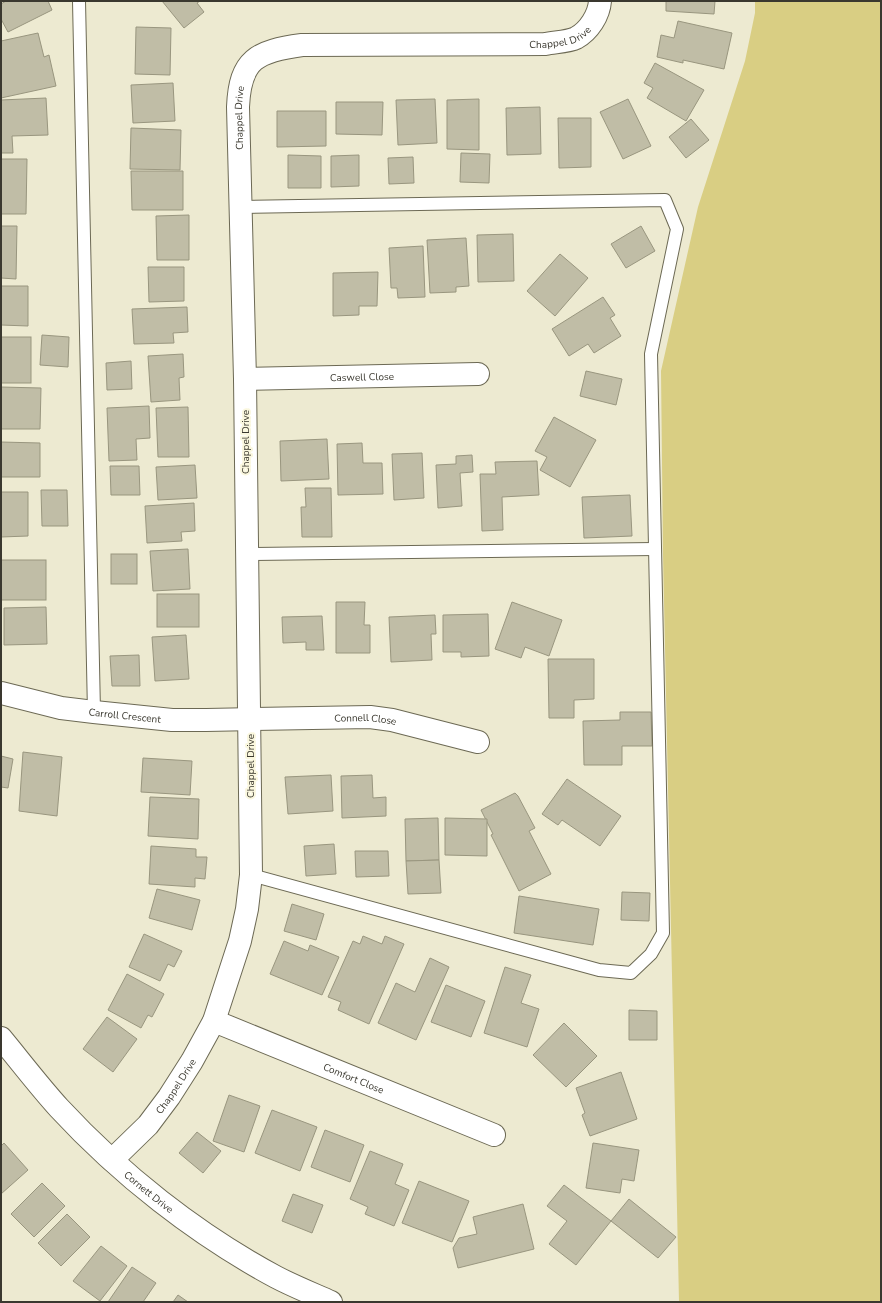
<svg xmlns="http://www.w3.org/2000/svg" width="882" height="1303" font-family="'Nunito Sans',sans-serif">
<style>
.green{fill:#d9ce83}
.building{fill:#c0bda6;stroke:#99967f}
.lines{fill:none;stroke-linecap:round;stroke-linejoin:round}
.service-casing{stroke:#6c6954;stroke-width:14}
.minor-casing{stroke:#6c6954;stroke-width:24}
.tertiary-casing{stroke:#6c6954;stroke-width:24}
.service{stroke:#fff;stroke-width:12}
.minor{stroke:#fff;stroke-width:22}
.tertiary{stroke:#fff;stroke-width:22}
.labels{text-anchor:middle;stroke-width:4;stroke-linejoin:round;paint-order:stroke}
.street-label{font-size:10px;fill:#3a382f;stroke:#faf7de}
</style>
<rect width="100%" height="100%" fill="#edead1"/>
<polygon class="green" points="755,1 881,1 881,1302 679,1302 663,554 661,371 698,207 745,61 755,13"/>
<g class="building">
<polygon points="6,1 48,1 52,10 8,32 1,19 1,4"/>
<polygon points="162,1 200,1 197,3 204,12 184,28"/>
<polygon points="666,1 715,1 714,14 666,11"/>
<polygon points="678,21 732,33 724,69 683,60 683,63 657,57 661,35 674,38"/>
<polygon points="136,27 171,28 170,75 135,74"/>
<polygon points="38,33 44,57 49,55 56,86 1,98 1,41"/>
<polygon points="655,63 704,90 686,121 647,98 653,88 644,83"/>
<polygon points="173,83 175,121 133,123 131,85"/>
<polygon points="46,98 48,135 12,136 13,153 1,153 1,100"/>
<polygon points="435,99 437,143 398,145 396,100"/>
<polygon points="479,99 479,150 447,149 447,100"/>
<polygon points="628,99 651,146 623,159 600,112"/>
<polygon points="336,102 383,102 382,135 336,134"/>
<polygon points="540,107 541,154 507,155 506,108"/>
<polygon points="277,111 326,111 326,146 277,147"/>
<polygon points="558,118 591,118 591,167 559,168"/>
<polygon points="691,119 709,140 686,158 669,137"/>
<polygon points="131,128 181,130 180,170 130,169"/>
<polygon points="461,153 490,154 489,183 460,182"/>
<polygon points="288,155 321,156 321,188 288,188"/>
<polygon points="359,155 359,186 331,187 331,156"/>
<polygon points="413,157 414,183 389,184 388,158"/>
<polygon points="1,159 27,159 26,214 1,214"/>
<polygon points="131,171 183,171 183,210 132,210"/>
<polygon points="189,215 189,260 157,260 156,216"/>
<polygon points="1,226 17,226 16,279 1,278"/>
<polygon points="641,226 655,251 626,268 611,244"/>
<polygon points="513,234 514,281 478,282 477,235"/>
<polygon points="466,238 469,286 456,287 456,292 430,293 427,240"/>
<polygon points="423,246 425,297 398,298 397,288 391,288 389,248"/>
<polygon points="560,254 588,278 555,316 527,291"/>
<polygon points="148,267 184,267 184,301 149,302"/>
<polygon points="378,272 377,306 359,306 359,315 333,316 333,273"/>
<polygon points="1,286 28,286 28,326 1,325"/>
<polygon points="603,297 615,315 610,318 621,336 594,353 588,344 569,356 552,329"/>
<polygon points="187,307 188,332 173,333 174,343 134,344 132,309"/>
<polygon points="42,335 69,337 68,367 40,365"/>
<rect x="1" y="337" width="30" height="46"/>
<polygon points="183,354 184,377 179,378 180,400 151,402 148,356"/>
<polygon points="131,361 132,389 107,390 106,363"/>
<polygon points="586,371 622,379 616,405 580,396"/>
<polygon points="1,387 41,388 40,429 1,429"/>
<polygon points="149,406 150,438 136,439 137,460 109,461 107,408"/>
<polygon points="188,407 189,457 158,457 156,408"/>
<polygon points="554,417 596,440 570,487 540,470 547,457 535,451"/>
<polygon points="327,439 329,479 281,481 280,441"/>
<polygon points="1,442 40,443 40,477 1,477"/>
<polygon points="362,443 363,463 382,463 383,494 338,495 337,444"/>
<polygon points="422,453 424,498 394,500 392,454"/>
<polygon points="472,455 473,472 460,473 462,506 438,508 436,465 456,464 456,456"/>
<polygon points="537,461 539,495 502,497 503,530 482,531 480,474 496,474 495,462"/>
<polygon points="195,465 197,498 158,500 156,467"/>
<polygon points="110,466 139,466 140,495 111,495"/>
<polygon points="305,488 331,488 332,537 302,537 301,507 306,507"/>
<polygon points="41,490 67,490 68,526 42,526"/>
<polygon points="1,492 28,492 28,536 1,537"/>
<polygon points="630,495 632,536 584,538 582,497"/>
<polygon points="194,503 195,531 181,532 182,541 147,543 145,506"/>
<polygon points="188,549 190,589 153,591 150,551"/>
<rect x="111" y="554" width="26" height="30"/>
<rect x="1" y="560" width="45" height="40"/>
<rect x="157" y="594" width="42" height="33"/>
<polygon points="336,602 365,602 364,625 370,625 370,653 336,653"/>
<polygon points="512,602 562,620 549,656 525,647 521,658 495,649"/>
<polygon points="46,607 47,644 4,645 4,608"/>
<polygon points="488,614 489,656 461,657 461,652 443,652 443,615"/>
<polygon points="435,615 436,634 431,634 432,660 391,662 389,617"/>
<polygon points="322,616 324,650 306,650 306,642 283,643 282,617"/>
<polygon points="186,635 189,679 155,681 152,637"/>
<polygon points="139,655 140,686 112,686 110,656"/>
<polygon points="548,659 594,659 594,699 574,700 574,718 549,718"/>
<polygon points="620,712 651,712 652,746 622,746 622,765 584,765 583,721 620,720"/>
<polygon points="23,752 62,757 57,816 19,811"/>
<polygon points="1,756 13,759 8,788 1,787"/>
<polygon points="143,758 192,761 190,795 141,792"/>
<polygon points="331,775 333,811 288,814 285,777"/>
<polygon points="372,775 373,798 386,797 386,816 342,818 341,776"/>
<polygon points="567,779 621,816 600,846 562,820 558,825 542,814"/>
<polygon points="515,793 518,796 535,828 529,831 551,874 519,891 491,835 493,834 481,810"/>
<polygon points="150,797 199,799 198,839 148,836"/>
<polygon points="438,818 439,860 406,861 405,819"/>
<polygon points="445,818 487,819 487,856 445,855"/>
<polygon points="334,844 336,874 306,876 304,846"/>
<polygon points="151,846 196,849 196,857 207,857 205,879 195,878 195,887 149,884"/>
<polygon points="355,851 388,851 389,876 356,877"/>
<polygon points="439,860 441,893 408,894 406,861"/>
<polygon points="157,889 200,900 192,930 149,918"/>
<polygon points="622,892 650,893 649,921 621,920"/>
<polygon points="519,896 599,909 593,945 514,933"/>
<polygon points="292,904 324,914 316,940 284,931"/>
<polygon points="144,934 182,951 174,967 168,964 160,981 129,967"/>
<polygon points="363,936 382,944 385,936 404,944 369,1024 338,1010 341,1002 328,997 353,941 360,944"/>
<polygon points="284,941 308,951 310,945 339,957 322,995 270,974"/>
<polygon points="430,958 449,967 416,1040 378,1023 396,983 415,992"/>
<polygon points="505,967 531,975 521,1003 539,1009 527,1047 484,1033"/>
<polygon points="127,974 164,994 152,1017 148,1015 141,1028 108,1010"/>
<polygon points="446,985 485,1001 471,1037 431,1022"/>
<polygon points="629,1010 657,1011 657,1040 629,1040"/>
<polygon points="107,1017 137,1039 113,1072 83,1049"/>
<polygon points="564,1023 597,1056 566,1087 533,1055"/>
<polygon points="621,1072 637,1119 590,1136 582,1115 585,1113 576,1088"/>
<polygon points="229,1095 260,1106 244,1152 213,1141"/>
<polygon points="272,1110 317,1127 300,1171 255,1153"/>
<polygon points="325,1130 364,1145 350,1182 311,1167"/>
<polygon points="197,1132 221,1151 203,1173 179,1153"/>
<polygon points="4,1143 28,1170 1,1194 1,1146"/>
<polygon points="593,1143 639,1150 634,1181 622,1179 620,1193 586,1188"/>
<polygon points="370,1151 403,1164 395,1184 409,1190 394,1226 365,1214 368,1207 350,1199"/>
<polygon points="419,1181 469,1201 452,1242 402,1223"/>
<polygon points="42,1183 65,1206 34,1237 11,1214"/>
<polygon points="564,1185 611,1221 576,1265 549,1244 567,1221 547,1206"/>
<polygon points="293,1194 323,1205 312,1233 282,1221"/>
<polygon points="629,1199 676,1237 658,1258 611,1221"/>
<polygon points="523,1204 534,1249 458,1268 453,1248 459,1238 477,1234 473,1217"/>
<polygon points="67,1214 90,1237 61,1266 38,1243"/>
<polygon points="101,1246 127,1266 100,1301 73,1281"/>
<polygon points="132,1267 156,1283 143,1302 108,1302"/>
<polygon points="178,1295 188,1302 173,1302"/>
</g>
<g class="lines">
<defs>
<g id="service">
<polyline points="79,1 94,712"/>
<polyline points="240,207 665,200 677,229 651,354 663,933 651,954 631,973 599,970 251,875"/>
<polyline points="246,554 655,549"/>
</g>
<g id="minor">
<path id="s1" d="M245 379 478 374"/>
<path id="s2" d="M1 693 61 708 94 712 172 720H206L370 717 392 720 478 742"/>
<path id="s3" d="M214 1021 494 1135"/>
<path id="s4" d="M112 1160 148 1125 169 1097 192 1061 214 1021 240 941 247 909 251 875 245 379 238 107C240 59 257 51 302 45L545 44C554 42 568 42 576 38 589 31 599 15 600 1"/>
</g>
<g id="tertiary">
<path id="s5" d="M1 1038C20 1061 39 1086 59 1108 120 1174 196 1234 276 1277 293 1286 313 1294 331 1302"/>
</g>
</defs>
<use href="#service" class="service-casing"/>
<use href="#minor" class="minor-casing"/>
<use href="#tertiary" class="tertiary-casing"/>
<use href="#service" class="service"/>
<use href="#minor" class="minor"/>
<use href="#tertiary" class="tertiary"/>
</g>
<g class="labels">
<g class="street-label">
<text dy="4" stroke="none"><textPath href="#s4" startOffset="1454">Chappel Drive</textPath></text>
<text dy="4" stroke="none"><textPath href="#s4" startOffset="1082">Chappel Drive</textPath></text>
<text dy="4" stroke="none"><textPath href="#s1" startOffset="117">Caswell Close</textPath></text>
<text transform="translate(245 442) rotate(-90)" y="4">Chappel Drive</text>
<text dy="4" stroke="none"><textPath href="#s2" startOffset="126">Carroll Crescent</textPath></text>
<text dy="4" stroke="none"><textPath href="#s2" startOffset="367">Connell Close</textPath></text>
<text transform="translate(250 766) rotate(-90)" y="4">Chappel Drive</text>
<text dy="4" stroke="none"><textPath href="#s3" startOffset="151">Comfort Close</textPath></text>
<text dy="4" stroke="none"><textPath href="#s4" startOffset="98">Chappel Drive</textPath></text>
<text dy="4" stroke="none"><textPath href="#s5" startOffset="214">Cornett Drive</textPath></text>
</g>
</g>
<rect width="882" height="1303" fill="none" stroke="#3a382f" stroke-width="4"/>
</svg>
